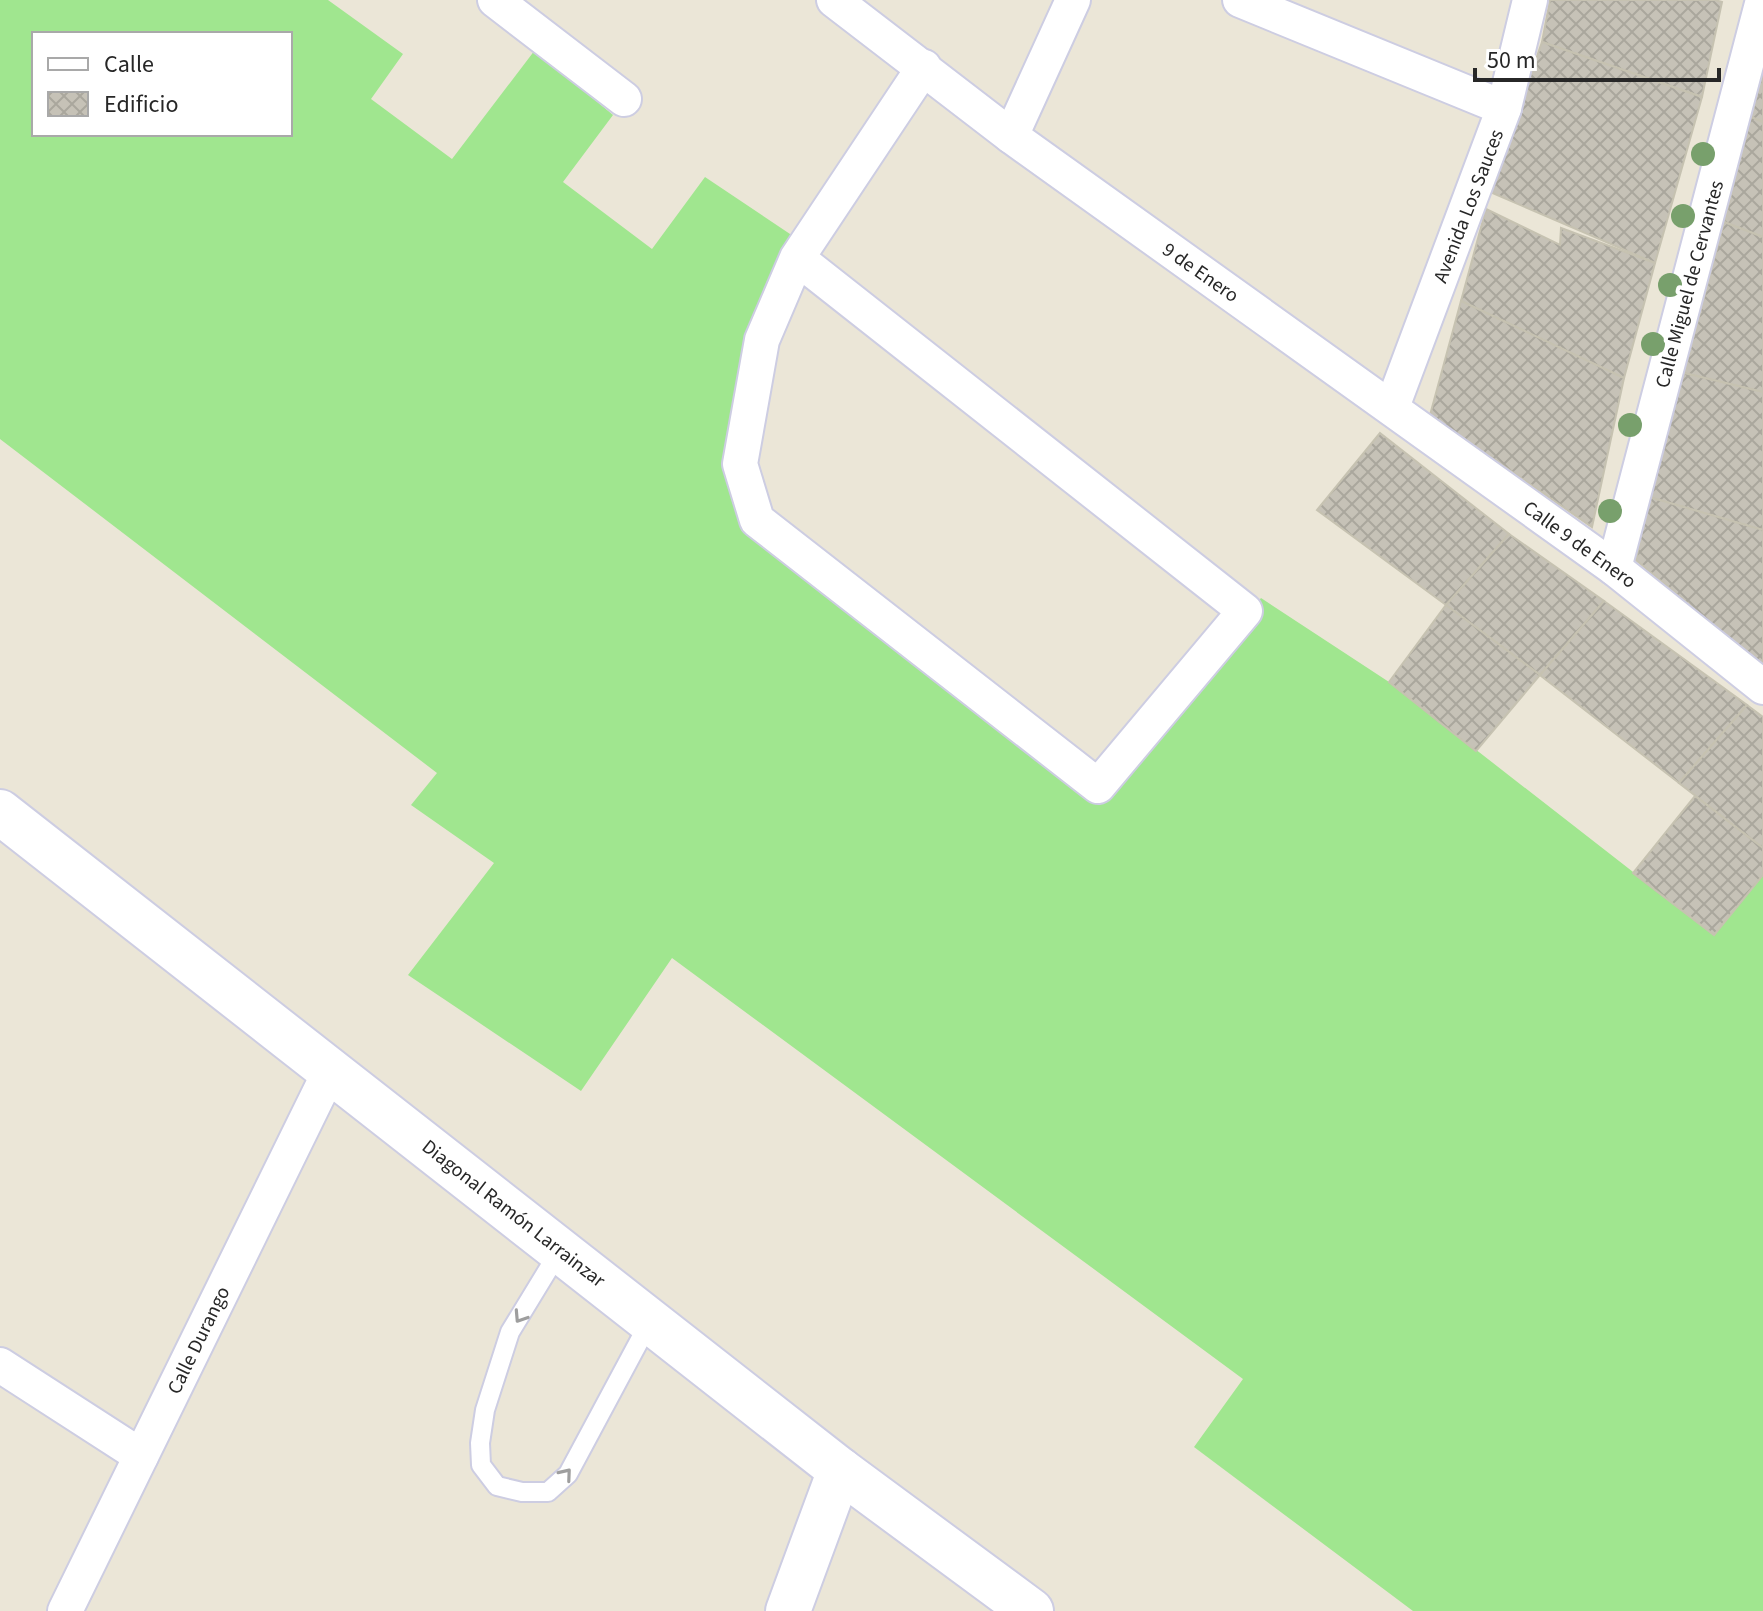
<svg xmlns="http://www.w3.org/2000/svg" width="1763" height="1611" font-family="'Source Sans 3',sans-serif">
<style>
.grass{fill:#a0e68f;fill-rule:evenodd}
.building{fill:url(#building-cross-hatch);stroke:#c6c2b1;stroke-width:2}
.lines{fill:none;stroke-linecap:round;stroke-linejoin:round}
.lane-casing{stroke:#cdcde2;stroke-width:22}
.street-casing{stroke:#cdcde2;stroke-width:38}
.secondary-casing{stroke:#cdcde2;stroke-width:48}
.lane{stroke:#fff;stroke-width:18}
.street{stroke:#fff;stroke-width:34}
.secondary{stroke:#fff;stroke-width:44}
.tree{fill:#78a06c}
.oneway{stroke:#9e9e9e}
.labels{text-anchor:middle;stroke-width:8;stroke-linejoin:round;paint-order:stroke}
.street-label{font-size:20px;fill:#272727;stroke:#fff}
</style>
<defs>
<pattern id="building-cross-hatch" width="8" height="8" patternUnits="userSpaceOnUse" patternTransform="scale(2)"><rect width="8" height="8" fill="#c6c2b7"/><path d="M0 0l8 8M0 8l8-8" fill="none" stroke="#aaa79d"/></pattern>
</defs>
<rect width="100%" height="100%" fill="#ebe6d7"/>
<path class="grass" d="M0 0H328L403 54 371 99 452 159 535 50 613 115 563 182 652 249 705 177 793 236 760 338 754 521 1098 789 1261 598 1389 682 1714 935 1763 875V1611H1413L1194 1447 1243 1379 672 958 581 1091 408 975 494 863 411 805 437 773 0 439ZM34 34H290V134H34Z"/>
<g class="building">
<polygon points="1550,0 1715,0 1722,2 1702,97 1542,42"/>
<polygon points="1542,42 1702,97 1655,263 1490,192"/>
<polygon points="1763,73 1763,122 1751,117"/>
<polygon points="1751,117 1763,122 1763,237 1724,222"/>
<polygon points="1486,209 1560,245 1561,228 1655,263 1624,378 1461,301"/>
<polygon points="1724,222 1763,237 1763,392 1684,373"/>
<polygon points="1461,301 1624,378 1592,527 1430,415"/>
<polygon points="1684,373 1763,392 1763,530 1649,497"/>
<polygon points="1380,433 1509,534 1446,605 1317,510"/>
<polygon points="1649,497 1763,530 1763,667 1636,560"/>
<polygon points="1509,534 1604,601 1540,675 1446,605"/>
<polygon points="1604,601 1747,705 1679,783 1540,675"/>
<polygon points="1446,605 1540,675 1476,751 1389,682"/>
<polygon points="1747,705 1763,717 1763,848 1679,783"/>
<polygon points="1695,796 1763,848 1763,875 1714,935 1633,873"/>
</g>
<g class="lines">
<defs>
<polyline id="lane" points="560,1250 510,1332 485,1410 480,1443 481,1465 497,1486 522,1492 548,1492 568,1474 650,1321"/>
<g id="street">
<polyline points="495,0 624,99"/>
<polyline points="834,0 1011,136 1614,568 1763,687"/>
<polyline points="1240,0 1504,108"/>
<polyline points="1011,136 1073,0"/>
<polyline points="797,258 1245,611 1098,786 757,520 740,464 762,340 797,258 924,67"/>
<polyline points="1392,407 1504,108 1530,0"/>
<polyline points="1614,568 1763,0"/>
<polyline points="0,1365 141,1456"/>
<polyline points="65,1611 331,1069"/>
</g>
<g id="secondary">
<polyline points="0,812 840,1470 1031,1611"/>
<polyline points="788,1611 840,1470"/>
</g>
</defs>
<use href="#lane" class="lane-casing"/>
<use href="#street" class="street-casing"/>
<use href="#secondary" class="secondary-casing"/>
<use href="#lane" class="lane"/>
<use href="#street" class="street"/>
<use href="#secondary" class="secondary"/>
</g>
<g class="tree">
<circle cx="1703" cy="154" r="12"/>
<circle cx="1683" cy="216" r="12"/>
<circle cx="1670" cy="285" r="12"/>
<circle cx="1653" cy="344" r="12"/>
<circle cx="1630" cy="425" r="12"/>
<circle cx="1610" cy="511" r="12"/>
</g>
<defs><path id="oneway-chevron" d="M-2-3.5L2.5 0L-2 3.5" fill="none" stroke-width="1.6" stroke-linecap="round" stroke-linejoin="round" transform="scale(2)"/></defs>
<g class="oneway">
<use href="#oneway-chevron" transform="translate(520 1317) rotate(123)"/>
<use href="#oneway-chevron" transform="translate(566 1474) rotate(-50)"/>
</g>
<g class="labels">
<g class="street-label">
<text transform="translate(1468 206) rotate(-69)" y="7">Avenida Los Sauces</text>
<text transform="translate(1201 272) rotate(35)" y="7">9 de Enero</text>
<text transform="translate(1689 284) rotate(-75)" y="7">Calle Miguel de Cervantes</text>
<text transform="translate(1580 544) rotate(36)" y="7">Calle 9 de Enero</text>
<text transform="translate(514 1213) rotate(38)" y="7">Diagonal Ramón Larrainzar</text>
<text transform="translate(198 1340) rotate(-64)" y="7">Calle Durango</text>
</g>
</g>
<rect x="32" y="32" width="260" height="104" fill="#ffffff" stroke="#a9a9a9" stroke-width="2"/>
<rect x="48" y="58" width="40" height="12" fill="#ffffff" stroke="#a9a9a9" stroke-width="2"/>
<text x="104" y="72" font-size="24" fill="#272727">Calle</text>
<rect x="48" y="92" width="40" height="24" fill="url(#building-cross-hatch)" stroke="#a9a9a9" stroke-width="2"/>
<text x="104" y="112" font-size="24" fill="#272727">Edificio</text>
<path d="M1475 68v12h244v-12" fill="none" stroke="#272727" stroke-width="4"/>
<text x="1487" y="68" font-size="24" fill="#272727" stroke="#ffffff" stroke-width="6" paint-order="stroke">50 m</text>
</svg>
